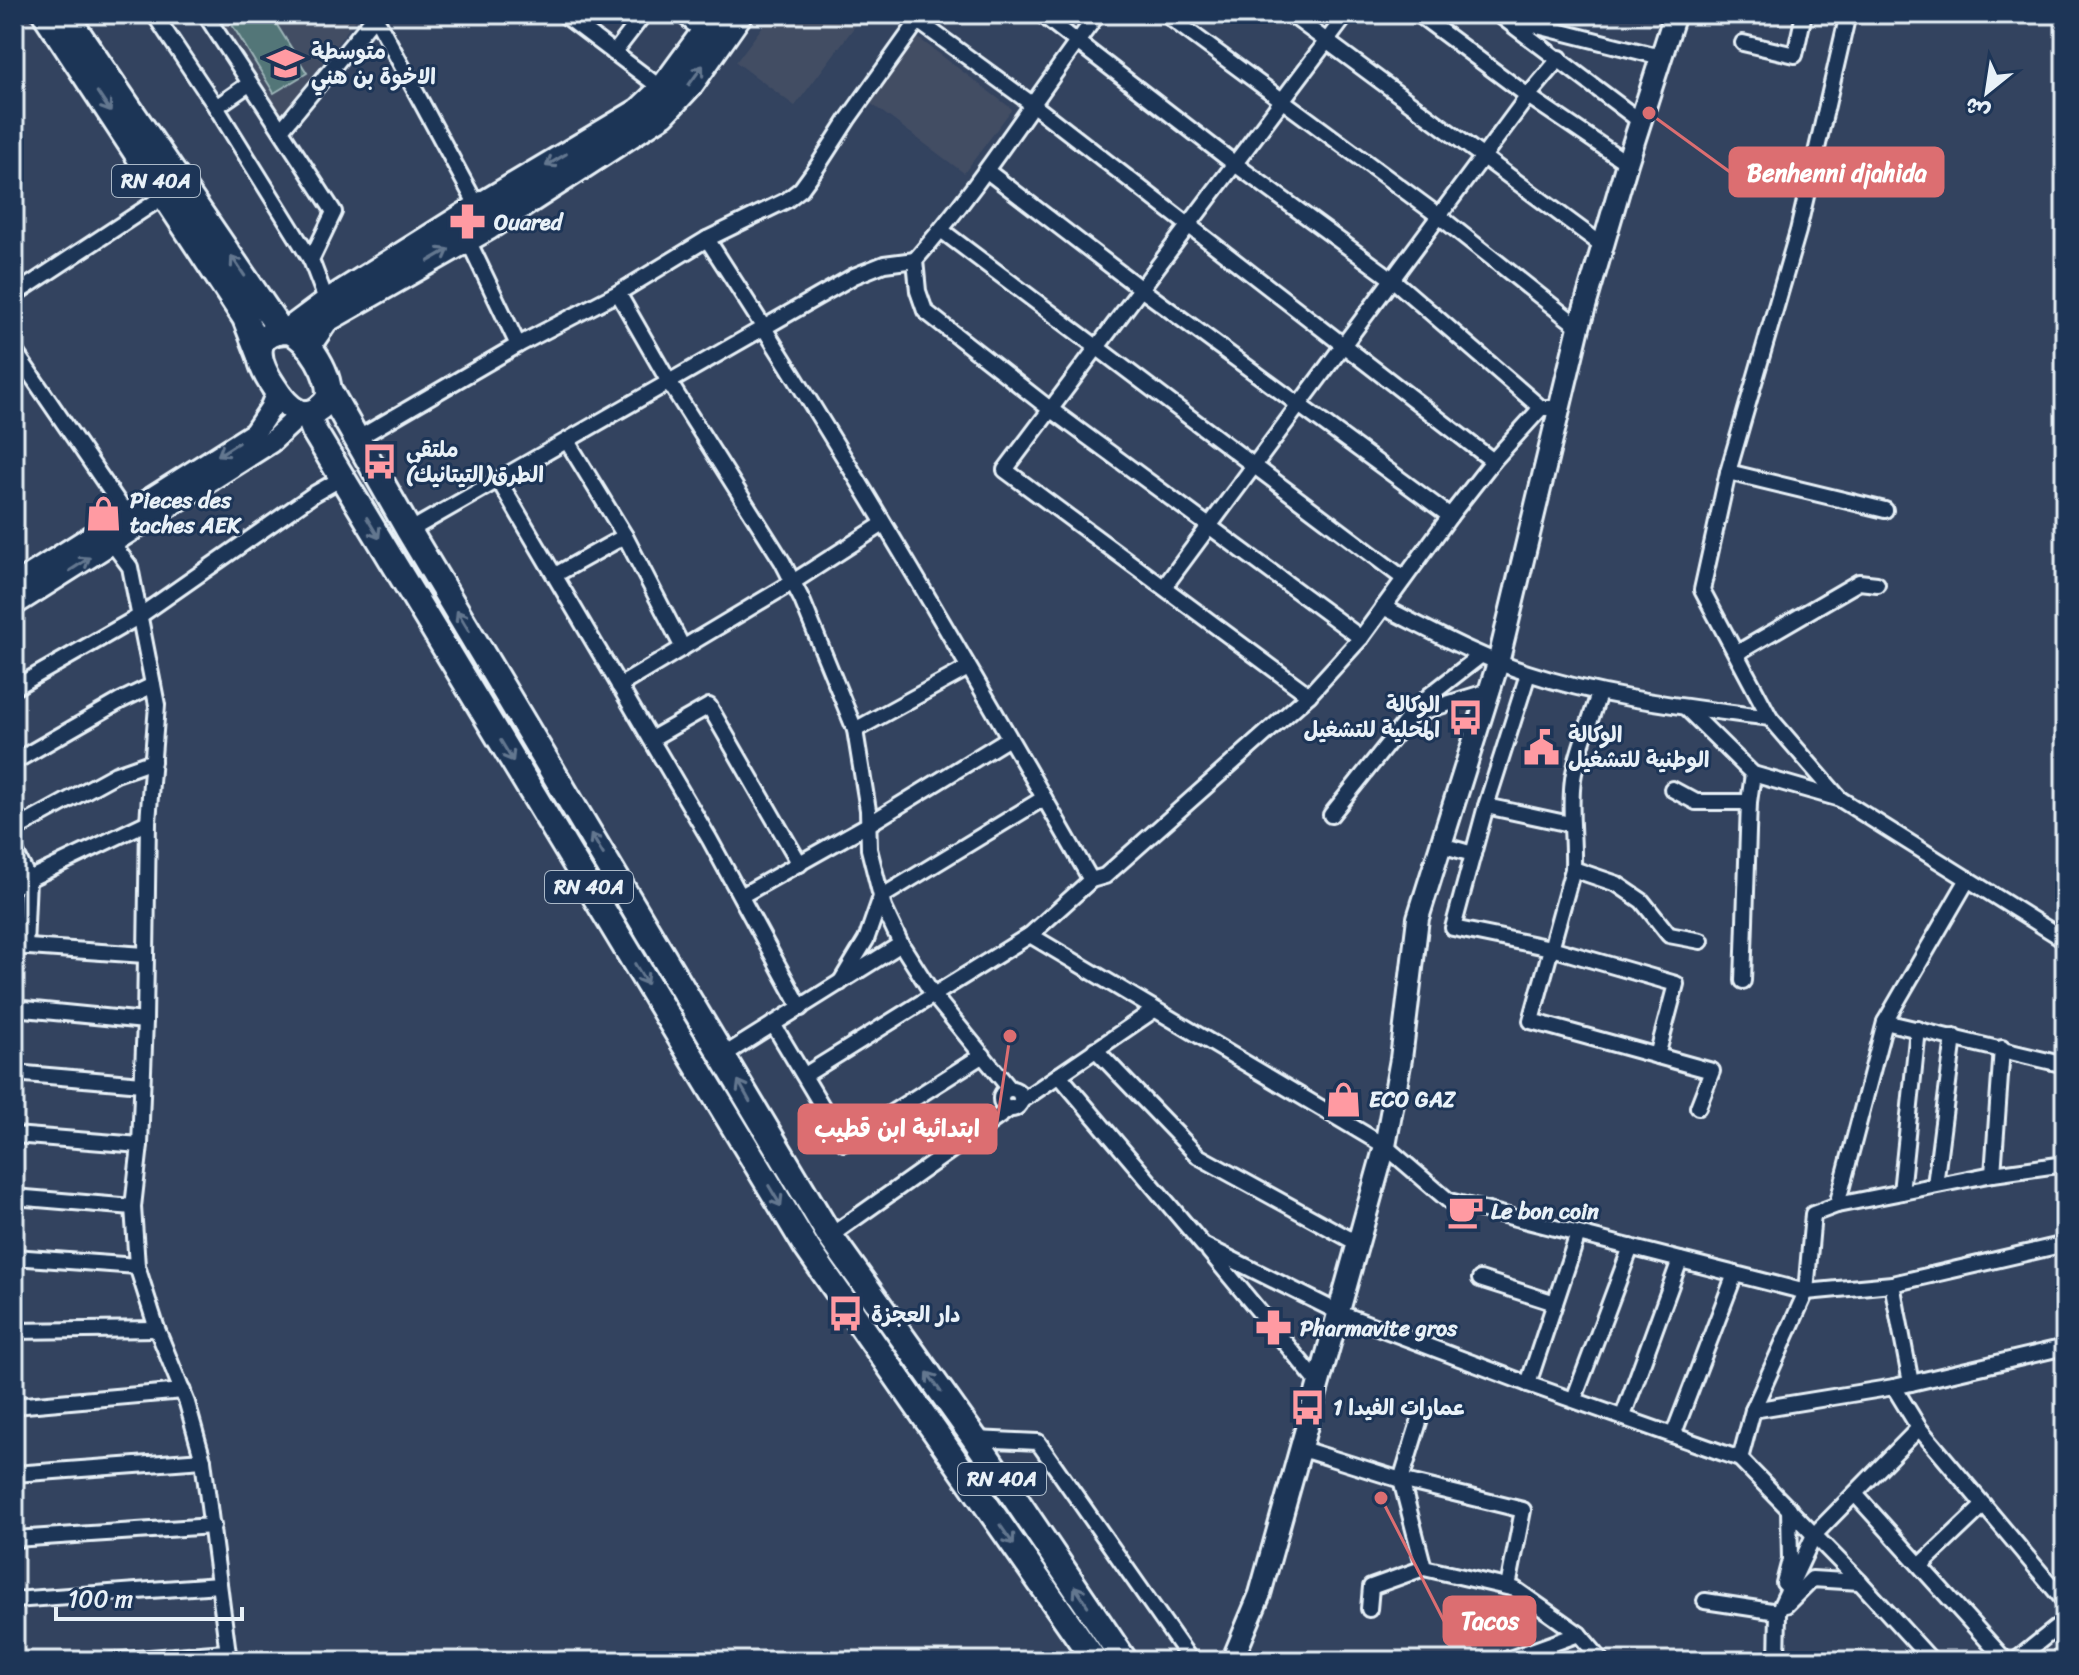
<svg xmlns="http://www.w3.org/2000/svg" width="2079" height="1675" font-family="Sriracha,'Playpen Sans Arabic',sans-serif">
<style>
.built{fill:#434d64}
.green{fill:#527678;stroke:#9db4b8;stroke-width:2}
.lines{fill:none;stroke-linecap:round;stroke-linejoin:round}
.street-casing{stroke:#e8f1f8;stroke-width:20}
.secondary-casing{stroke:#e8f1f8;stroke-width:26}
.primary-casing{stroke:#e8f1f8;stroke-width:30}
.street{stroke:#1d3557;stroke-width:14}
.secondary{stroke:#1d3557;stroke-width:20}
.primary{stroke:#1d3557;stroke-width:24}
.oneway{stroke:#64778f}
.labels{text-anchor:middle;stroke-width:6;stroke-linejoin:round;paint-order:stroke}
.shield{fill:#1d3557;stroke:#abb9c8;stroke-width:2}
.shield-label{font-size:20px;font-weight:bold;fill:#e8f1f8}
.poi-label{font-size:22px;font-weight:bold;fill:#e8f1f8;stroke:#1d3557;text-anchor:start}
.leader{fill:none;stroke:#dc6e71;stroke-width:3}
.callout-dot{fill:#dc6e71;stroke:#1d3557;stroke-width:3}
.callout{fill:#dc6e71;stroke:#dc6e71;stroke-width:3}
.callout-label{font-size:24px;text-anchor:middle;font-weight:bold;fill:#fff}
</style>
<rect width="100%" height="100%" fill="#33435f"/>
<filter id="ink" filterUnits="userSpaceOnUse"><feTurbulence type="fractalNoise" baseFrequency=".0125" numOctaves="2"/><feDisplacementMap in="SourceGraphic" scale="16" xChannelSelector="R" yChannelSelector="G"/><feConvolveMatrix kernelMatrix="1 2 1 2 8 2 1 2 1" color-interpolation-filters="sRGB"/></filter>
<g filter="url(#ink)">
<g class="built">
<polygon points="216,14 360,14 282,115"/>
<polygon points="772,14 864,14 795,106 736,62"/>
<polygon points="913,34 1012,109 964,173 865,99"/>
</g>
<polygon class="green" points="246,14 270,14 307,73 274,93 231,23"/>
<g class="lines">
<defs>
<g id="street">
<polyline points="154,14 216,107 311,260"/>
<polyline points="205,14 334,212 311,260 327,302"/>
<polyline points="563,14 662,89"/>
<polyline points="681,14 703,32"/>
<polyline points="924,14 918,21 1032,104 1493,461"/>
<polyline points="1041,14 1235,164 1392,279 1541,408"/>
<path d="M1098 14C1036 95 983 183 915 260L918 291 925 311 1050 409 1361 638"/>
<polyline points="1165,14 1439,216 1579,327"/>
<polyline points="1290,14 1602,245"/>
<polyline points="1418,14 1528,96 1627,163"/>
<polyline points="1848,14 1798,231 1728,472 1702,590 1770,718 1840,799 2065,940"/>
<polyline points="1743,43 1795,55 1804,14"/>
<polyline points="614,53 644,14"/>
<polyline points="216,107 249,84"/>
<polyline points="1640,121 1502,17 1661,57"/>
<polyline points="281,130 375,16 481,213"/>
<polyline points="987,171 1141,289 1450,516"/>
<polyline points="941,230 1403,578"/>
<polyline points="467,238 518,345"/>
<path d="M707 239C843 448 968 664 1091 880"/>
<polyline points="618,293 669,382 782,561 802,600 855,730 868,810 869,849 884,908 901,944 934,996 1010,1089"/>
<polyline points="14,295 166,195"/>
<polyline points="14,350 131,521"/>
<polyline points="355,440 518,345 618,293 707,239 787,200 801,189 817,167 848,119 918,21"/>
<polyline points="567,441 625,536 683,648"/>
<polyline points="1728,472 1885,510"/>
<polyline points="499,481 710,840 801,1008"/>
<polyline points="409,531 854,276 884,264 915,260"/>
<polyline points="555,575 625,536"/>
<polyline points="1164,587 1528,96 1560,58"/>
<path d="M1383 607C1430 630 1477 657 1528 673 1606 699 1688 707 1770 718"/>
<polyline points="1737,653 1859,582 1877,584"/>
<polyline points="1528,674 1486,806 1453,928 1551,948 1676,984 1657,1056"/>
<polyline points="619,686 793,582 883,524"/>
<polyline points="14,688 138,617 314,494 342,478"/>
<path d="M1599 693C1591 721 1577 750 1573 779 1569 809 1574 838 1573 869L1531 1021 1712 1071 1698 1107"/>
<polyline points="1309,695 1005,470 1347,14"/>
<polyline points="1685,707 1753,774 1840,799"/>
<polyline points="1411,715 1489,691"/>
<polyline points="855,730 968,668"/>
<polyline points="651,739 709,706 800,864"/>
<polyline points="14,762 120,701 153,685"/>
<polyline points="1672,789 1696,802 1749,802"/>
<polyline points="1486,806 1570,824"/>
<polyline points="1331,815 1410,716 1430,695 1480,656"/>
<polyline points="14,830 116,774 153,761"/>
<polyline points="1441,845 1473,854"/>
<polyline points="14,849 28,878 25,947"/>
<polyline points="1573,869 1617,884 1642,901 1669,935 1701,941"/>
<polyline points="14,886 148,822"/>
<polyline points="741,896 869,824 1009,738"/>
<polyline points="1030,935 1385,1146 1449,1201 1806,1292 1892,1284 2065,1244"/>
<polyline points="14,946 145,955"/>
<polyline points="1743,981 1749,802 1753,774"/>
<polyline points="840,983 866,940 881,897 1044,798"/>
<polyline points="14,1008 145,1021"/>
<polyline points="1885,1022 2065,1065"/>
<polyline points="773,1024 844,1143 983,1055"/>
<polyline points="1095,1049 1198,1156 1357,1243"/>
<polyline points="724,1055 901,944"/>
<polyline points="14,1073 142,1084"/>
<polyline points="805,1075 1030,935 1091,880 1105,876 1309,695 1361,638 1450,516 1493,461 1541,408 1562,408"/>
<polyline points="1059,1075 1203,1245 1340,1313 1528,1384 1740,1459 1860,1582 1932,1661"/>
<circle cx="1011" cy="1099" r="10"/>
<polyline points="1021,1101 1154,1010"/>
<polyline points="14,1135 140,1145"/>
<polyline points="1993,1174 2002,1048"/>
<polyline points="1935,1185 1954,1037"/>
<polyline points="1901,1192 1918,1029"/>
<polyline points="14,1197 133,1207"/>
<polyline points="1837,1205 1993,1174 2065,1164"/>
<polyline points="830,1236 1011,1108"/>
<polyline points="1209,1251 1320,1385"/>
<polyline points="14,1257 137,1266 133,1207 140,1145 145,1021 148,822 157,705 130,567 112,543"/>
<polyline points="137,1266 157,1329 187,1403 203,1460 229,1661"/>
<polyline points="1480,1279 1555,1303"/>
<polyline points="1892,1284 1911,1383"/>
<polyline points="14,1331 157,1329"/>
<polyline points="1528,1384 1578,1234"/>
<polyline points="1894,1387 1919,1428 2065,1602"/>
<polyline points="1574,1399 1631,1247"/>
<polyline points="14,1406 183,1391"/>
<polyline points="1753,1410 1894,1387 2065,1347"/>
<polyline points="1422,1412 1401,1480 1523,1510 1508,1587"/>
<polyline points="1623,1416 1680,1260"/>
<polyline points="1674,1433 1735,1274"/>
<polyline points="975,1439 1038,1442 1191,1661"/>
<polyline points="1302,1449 1401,1480 1424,1568"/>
<polyline points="1740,1459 1753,1410 1806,1292 1813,1214 1837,1205 1885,1022 1968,879"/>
<polyline points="14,1474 203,1460"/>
<polyline points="1855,1494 2006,1661"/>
<polyline points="14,1539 213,1526"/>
<polyline points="1921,1565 1984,1505"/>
<polyline points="1784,1583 1790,1560 1789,1508"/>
<polyline points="14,1600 219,1585"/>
<polyline points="1705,1601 1778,1612"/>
<polyline points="1786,1605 1812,1579 1860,1582"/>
<polyline points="1369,1609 1371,1587 1424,1568 1515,1589 1579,1634 1602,1661"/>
<polyline points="111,1661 226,1652"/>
<polyline points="1504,1661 1579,1634"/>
<polyline points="1777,1661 1778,1612 1814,1535 1919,1428"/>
<polyline points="2015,1661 2065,1621"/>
</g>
<g id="secondary">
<polyline points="14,585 254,433 270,409 277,392"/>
<polyline points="14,605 271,442 302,413"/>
<polyline points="1232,1661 1260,1594 1385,1146 1401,1059 1418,918 1498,663 1579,327 1627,163 1675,14"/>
</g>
<g id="primary">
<polyline points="45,14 245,318 259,354"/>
<polyline points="65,14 281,331"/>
<polyline points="288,331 327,302 478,207 639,111 662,89 717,14"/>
<path d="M288 331C308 336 334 379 328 399 307 427 288 409 274 387 259 365 246 332 288 331Z"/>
<polyline points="308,346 326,320 489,227 663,114 691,84 740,14"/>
<polyline points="330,392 409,531 830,1236 975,1439 1125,1661"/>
<polyline points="307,413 314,431 807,1248 1095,1661"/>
</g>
</defs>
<use href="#street" class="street-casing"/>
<use href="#secondary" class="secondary-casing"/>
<use href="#primary" class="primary-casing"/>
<use href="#street" class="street"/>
<use href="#secondary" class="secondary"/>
<use href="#primary" class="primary"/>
</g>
<defs><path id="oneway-shaft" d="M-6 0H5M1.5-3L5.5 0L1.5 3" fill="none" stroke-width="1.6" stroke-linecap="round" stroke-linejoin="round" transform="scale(2)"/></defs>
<g class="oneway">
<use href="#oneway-shaft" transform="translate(696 75) rotate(-54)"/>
<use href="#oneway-shaft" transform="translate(104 102) rotate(56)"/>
<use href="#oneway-shaft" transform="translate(556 160) rotate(149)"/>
<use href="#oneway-shaft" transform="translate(439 255) rotate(-30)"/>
<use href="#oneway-shaft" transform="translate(238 266) rotate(-124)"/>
<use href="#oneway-shaft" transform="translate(228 449) rotate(148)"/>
<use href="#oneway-shaft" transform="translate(373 528) rotate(59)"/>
<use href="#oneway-shaft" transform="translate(80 564) rotate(-33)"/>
<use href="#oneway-shaft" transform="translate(463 621) rotate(-121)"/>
<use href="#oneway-shaft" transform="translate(507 751) rotate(59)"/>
<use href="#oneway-shaft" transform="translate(597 844) rotate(-121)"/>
<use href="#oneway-shaft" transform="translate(641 974) rotate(59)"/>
<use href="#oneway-shaft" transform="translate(744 1091) rotate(-119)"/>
<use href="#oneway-shaft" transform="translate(775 1196) rotate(59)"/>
<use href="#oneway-shaft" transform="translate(934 1382) rotate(-125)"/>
<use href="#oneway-shaft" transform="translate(1007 1535) rotate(55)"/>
<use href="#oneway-shaft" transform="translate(1081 1596) rotate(-124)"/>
</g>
</g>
<defs>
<symbol id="school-bare" viewBox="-9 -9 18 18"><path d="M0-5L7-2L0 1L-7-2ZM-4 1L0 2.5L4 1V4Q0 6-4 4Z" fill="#ff9aa2" stroke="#1d3557" stroke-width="2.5" paint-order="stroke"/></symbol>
<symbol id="pharmacy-bare" viewBox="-9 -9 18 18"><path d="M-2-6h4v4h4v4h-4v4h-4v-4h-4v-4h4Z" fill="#ff9aa2" stroke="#1d3557" stroke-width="2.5" paint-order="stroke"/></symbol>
<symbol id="bus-bare" viewBox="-9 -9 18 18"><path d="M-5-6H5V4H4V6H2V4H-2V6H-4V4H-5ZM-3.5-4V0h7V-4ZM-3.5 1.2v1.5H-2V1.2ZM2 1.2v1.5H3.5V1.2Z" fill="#ff9aa2" stroke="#1d3557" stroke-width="2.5" paint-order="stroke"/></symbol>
<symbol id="shop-bare" viewBox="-9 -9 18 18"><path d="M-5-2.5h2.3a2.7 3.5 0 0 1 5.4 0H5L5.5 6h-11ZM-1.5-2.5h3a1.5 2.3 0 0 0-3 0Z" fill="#ff9aa2" stroke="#1d3557" stroke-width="2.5" paint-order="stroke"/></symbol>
<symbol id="civic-bare" viewBox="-9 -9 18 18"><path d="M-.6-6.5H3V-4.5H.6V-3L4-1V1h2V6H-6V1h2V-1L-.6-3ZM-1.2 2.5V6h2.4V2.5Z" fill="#ff9aa2" stroke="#1d3557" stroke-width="2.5" paint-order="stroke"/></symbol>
<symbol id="cafe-bare" viewBox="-9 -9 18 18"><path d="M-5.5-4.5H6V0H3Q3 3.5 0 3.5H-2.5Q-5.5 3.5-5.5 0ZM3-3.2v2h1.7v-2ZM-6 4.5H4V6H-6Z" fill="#ff9aa2" stroke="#1d3557" stroke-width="2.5" paint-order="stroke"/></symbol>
</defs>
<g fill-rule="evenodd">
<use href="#school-bare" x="260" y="38" width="51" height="51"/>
<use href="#pharmacy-bare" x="442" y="196" width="51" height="51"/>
<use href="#bus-bare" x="354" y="436" width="51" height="51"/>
<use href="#shop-bare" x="78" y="488" width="51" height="51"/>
<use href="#bus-bare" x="1440" y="692" width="51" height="51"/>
<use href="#civic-bare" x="1516" y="722" width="51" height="51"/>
<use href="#shop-bare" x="1318" y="1074" width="51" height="51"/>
<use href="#cafe-bare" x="1440" y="1186" width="51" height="51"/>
<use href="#bus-bare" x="820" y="1288" width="51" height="51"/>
<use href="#pharmacy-bare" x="1248" y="1302" width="51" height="51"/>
<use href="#bus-bare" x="1282" y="1382" width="51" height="51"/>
</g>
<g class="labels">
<g class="shield">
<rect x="112" y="165" width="88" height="32" rx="6"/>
<rect x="545" y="871" width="88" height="32" rx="6"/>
<rect x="958" y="1463" width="88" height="32" rx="6"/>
</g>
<g class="shield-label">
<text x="156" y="188">RN 40A</text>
<text x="589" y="894">RN 40A</text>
<text x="1002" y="1486">RN 40A</text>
</g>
<g class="poi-label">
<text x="311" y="59">متوسطة<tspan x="311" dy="25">الاخوة بن هني</tspan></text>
<text x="494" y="230">Ouared</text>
<text x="406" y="457">ملتقى<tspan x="406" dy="25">الطرق(التيتانيك)</tspan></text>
<text x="130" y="508">Pieces des<tspan x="130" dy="25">taches AEK</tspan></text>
<text x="1440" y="712" text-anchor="end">الوكالة<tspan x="1440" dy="25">المحلية للتشغيل</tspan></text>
<text x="1568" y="742">الوكالة<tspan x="1568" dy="25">الوطنية للتشغيل</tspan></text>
<text x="1369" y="1107">ECO GAZ</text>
<text x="1491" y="1219">Le bon coin</text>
<text x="871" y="1322">دار العجزة</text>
<text x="1300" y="1336">Pharmavite gros</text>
<text x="1333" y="1415">عمارات الفيدا 1</text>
</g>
</g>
<path class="leader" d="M1649 113L1730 172M1010 1036L996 1129M1381 1498L1444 1621"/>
<g class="callout-dot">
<circle cx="1649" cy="113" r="8"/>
<circle cx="1010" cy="1036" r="8"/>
<circle cx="1381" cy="1498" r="8"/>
</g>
<g class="callout">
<rect x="1730" y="148" width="213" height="48" rx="8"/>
<rect x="799" y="1105" width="197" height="48" rx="8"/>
<rect x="1444" y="1597" width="91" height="48" rx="8"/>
</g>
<g class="callout-label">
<text x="1837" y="181">Benhenni djahida</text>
<text x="897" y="1137">ابتدائية ابن قطيب</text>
<text x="1490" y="1629">Tacos</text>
</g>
<rect width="2079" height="1675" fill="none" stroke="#1d3557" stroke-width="48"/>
<rect x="24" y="24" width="2031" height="1627" fill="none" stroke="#e8f1f8" stroke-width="3" filter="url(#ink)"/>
<g transform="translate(1987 92) rotate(210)" stroke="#1d3557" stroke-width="6" paint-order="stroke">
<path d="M0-6L14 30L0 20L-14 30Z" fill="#e8f1f8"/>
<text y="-12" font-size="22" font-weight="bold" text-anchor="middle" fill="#e8f1f8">ش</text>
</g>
<path d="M56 1607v12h186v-12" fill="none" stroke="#e8f1f8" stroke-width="4"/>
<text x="68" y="1607" font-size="24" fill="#e8f1f8" stroke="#1d3557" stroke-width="6" paint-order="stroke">100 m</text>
</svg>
